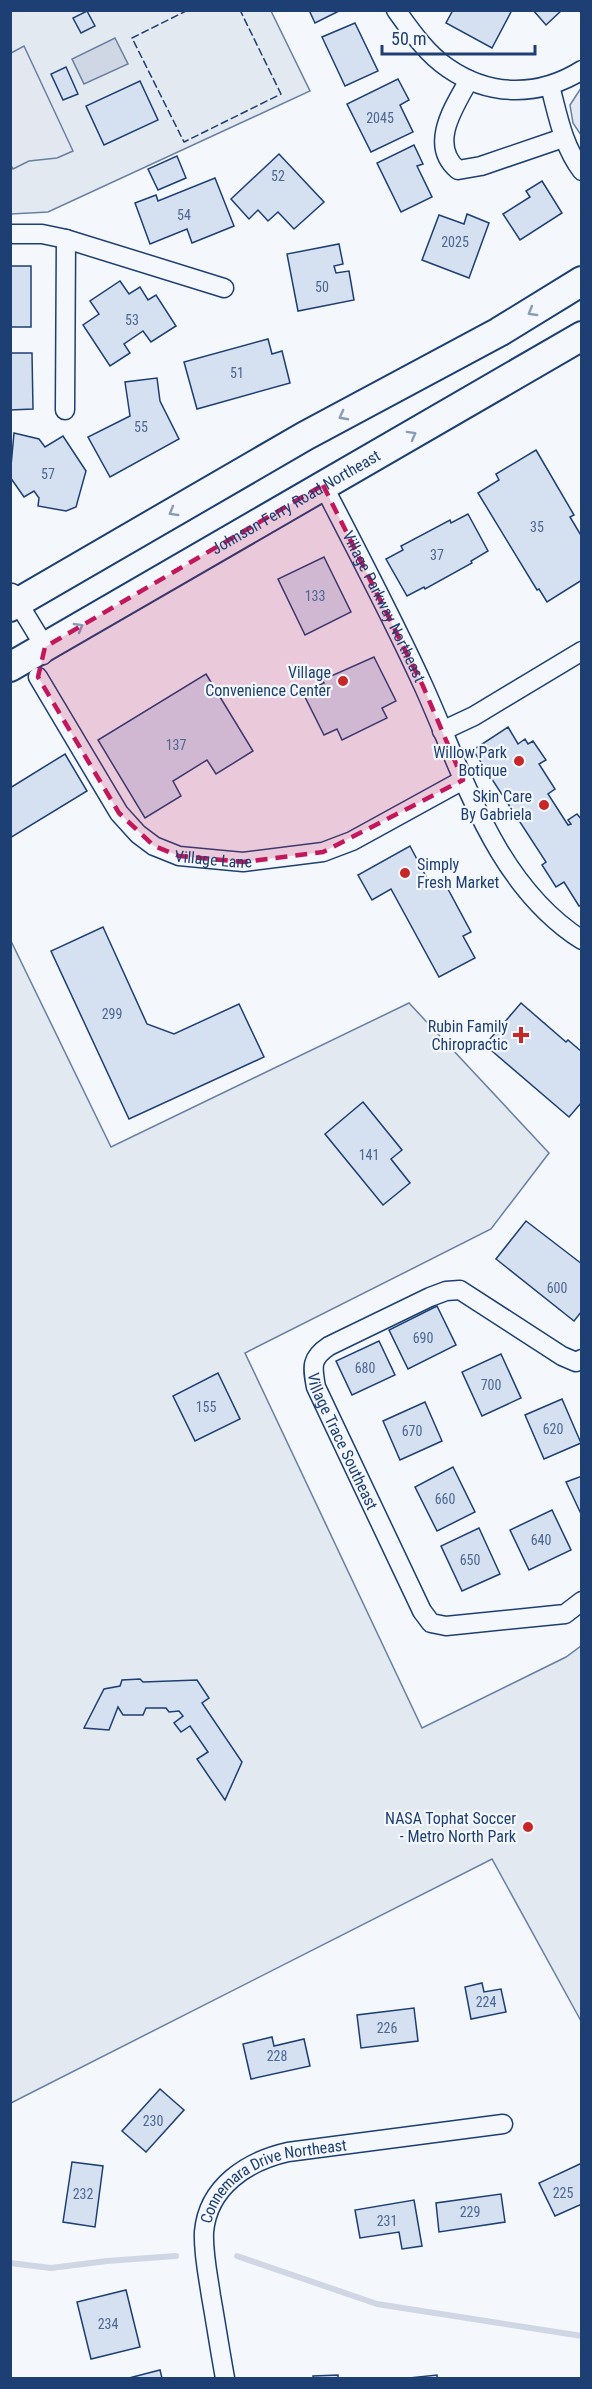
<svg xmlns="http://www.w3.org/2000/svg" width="592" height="2389" font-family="'Roboto Condensed',sans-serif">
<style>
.green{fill:#e3e9f0;stroke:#687fa3;stroke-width:1.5}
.parking{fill:#e3e8f0;stroke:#687fa3;stroke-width:1.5}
.water{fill:#cfd7e4;stroke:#687fa3;stroke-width:1.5}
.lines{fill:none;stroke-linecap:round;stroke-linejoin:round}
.stream{stroke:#cfd7e4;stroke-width:6}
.building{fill:#d5e0f0;stroke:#1d3f73;stroke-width:1.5}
.street-casing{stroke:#1d3f73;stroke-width:21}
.primary-casing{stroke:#1d3f73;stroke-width:32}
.street{stroke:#f4f7fb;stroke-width:18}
.primary{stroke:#f4f7fb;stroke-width:28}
.fence{stroke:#1d3f73;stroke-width:1.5;stroke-dasharray:8 3;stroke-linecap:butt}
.oneway{stroke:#889bb7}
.marked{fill:#c2185b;fill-opacity:0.2;stroke:#c2185b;stroke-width:4.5;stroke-dasharray:12 8;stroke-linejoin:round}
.poi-dot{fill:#c62828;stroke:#f4f7fb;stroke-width:2}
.labels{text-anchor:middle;stroke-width:4.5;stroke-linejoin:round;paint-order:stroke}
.number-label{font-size:14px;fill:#4b6792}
.street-label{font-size:16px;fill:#1d3f73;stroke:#f4f7fb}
.poi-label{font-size:16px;fill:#1d3f73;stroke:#f4f7fb;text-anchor:end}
</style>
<rect width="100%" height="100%" fill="#f4f7fb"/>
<g class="green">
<polygon points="10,11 271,11 310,91 48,212 11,214"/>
<polygon points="581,88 581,135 573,123 570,105"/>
<polygon points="10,939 111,1147 409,1003 549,1153 491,1229 245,1353 422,1728 566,1657 581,1646 581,2021 492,1859 11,2103"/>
</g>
<polygon class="parking" points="24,46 73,151 57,158 29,161 13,169 10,164 11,53"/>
<polygon class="water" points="115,38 128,64 84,84 72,59"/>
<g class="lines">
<g class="stream">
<polyline points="237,2256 377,2304 582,2336"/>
<polyline points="10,2263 51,2268 107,2261 176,2256"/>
</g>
</g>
<g class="building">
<polygon points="309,10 341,10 315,23"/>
<polygon points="453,10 512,10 492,48 446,23"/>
<polygon points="533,10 562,10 546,25"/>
<polygon points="87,11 95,26 81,33 73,18"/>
<polygon points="355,23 378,71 345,86 322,37"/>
<polygon points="66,67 78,94 63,100 51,74"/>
<polygon points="398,79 409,100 400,105 413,132 371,152 347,104"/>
<polygon points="140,81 158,120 104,145 86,106"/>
<polygon points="414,145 423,164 417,166 432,197 401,212 377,163"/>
<polygon points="279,154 324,202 294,229 278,212 268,221 258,210 249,219 231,199"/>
<polygon points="177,156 186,178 158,190 148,169"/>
<polygon points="215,178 234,226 192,243 187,229 150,244 135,203 156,195 158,201"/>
<polygon points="542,181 562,213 520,240 503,214 530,197 526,191"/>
<polygon points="467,214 489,223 469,278 422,260 439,215 464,224"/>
<polygon points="339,244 343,264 334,266 336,273 349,271 354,300 298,311 287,254"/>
<rect x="10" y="266" width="21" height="61"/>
<polygon points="120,281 129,294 140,287 148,300 156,295 176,326 151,342 143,331 124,344 130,353 110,366 83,325 99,314 90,301"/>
<polygon points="268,339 272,354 282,351 290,383 197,409 184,362"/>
<polygon points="10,353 32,353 33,409 10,410"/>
<polygon points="157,378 160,401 179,439 110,477 88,437 130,416 125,382"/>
<polygon points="14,433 39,439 45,447 63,436 86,471 76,507 66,511 38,506 39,498 34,491 24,497 10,477"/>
<polygon points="536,450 574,515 570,517 582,537 582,580 547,602 539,589 537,590 478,493 499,480 496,474"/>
<polygon points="468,514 488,551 471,561 472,563 425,589 424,587 407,596 386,559 403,550 401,546 450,520 451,523"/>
<polygon points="324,557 351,612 305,635 278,579"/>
<polygon points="374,657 396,701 382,708 387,718 342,740 337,729 324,735 303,693 324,683 322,680"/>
<polygon points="206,674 253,751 216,774 207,760 173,781 181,796 145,818 98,740"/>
<polygon points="508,727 518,744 525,739 528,744 533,741 546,760 539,764 555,789 548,794 568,825 571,824 568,820 577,814 582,820 582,905 579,906 564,882 556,887 542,865 546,862 473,750"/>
<polygon points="65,754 87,791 10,838 10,788"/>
<polygon points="410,846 430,884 442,878 471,932 463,936 475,958 439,977 391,889 372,900 358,875"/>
<polygon points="103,927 147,1024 174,1034 239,1004 264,1057 129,1119 51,951"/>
<polygon points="521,1003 566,1042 568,1040 582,1052 582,1102 569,1117 485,1045"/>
<polygon points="363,1102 402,1150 391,1159 410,1183 383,1205 325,1134"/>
<polygon points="526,1221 582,1264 582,1311 574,1321 496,1259"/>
<polygon points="437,1306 456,1345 408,1369 389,1330"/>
<polygon points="379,1341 395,1375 352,1395 336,1361"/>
<polygon points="501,1354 521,1398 482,1416 462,1372"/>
<polygon points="218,1373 240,1419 195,1441 173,1396"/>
<polygon points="562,1399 581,1443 544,1459 525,1415"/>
<polygon points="425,1402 442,1441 400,1460 383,1421"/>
<polygon points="453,1467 475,1512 437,1531 415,1487"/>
<polygon points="582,1476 582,1516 566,1482"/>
<polygon points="552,1510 571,1550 529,1570 510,1530"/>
<polygon points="479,1528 500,1574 462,1591 441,1546"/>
<polygon points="140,1679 143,1682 197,1680 209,1698 202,1703 242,1762 225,1800 197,1759 208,1752 190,1726 181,1732 174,1723 183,1716 179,1711 169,1712 166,1708 146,1708 143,1715 123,1715 118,1707 109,1730 84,1728 104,1689 120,1686 122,1680"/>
<polygon points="482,1983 484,1992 501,1989 506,2012 471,2019 465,1987"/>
<polygon points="414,2008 418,2041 361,2048 357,2015"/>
<polygon points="272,2037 274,2046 304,2039 310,2066 251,2079 243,2044"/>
<polygon points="160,2089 184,2110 146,2152 122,2131"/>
<polygon points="72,2162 103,2166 95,2227 63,2222"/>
<polygon points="582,2163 582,2204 555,2216 539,2183"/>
<polygon points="501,2194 505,2222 439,2232 436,2203"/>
<polygon points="414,2200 422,2246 402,2249 399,2232 360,2238 355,2210"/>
<polygon points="126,2290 140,2347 91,2359 77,2302"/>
<polygon points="160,2370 162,2378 129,2378"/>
<polygon points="338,2375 338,2378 313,2378 313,2376"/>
<polygon points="437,2375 437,2378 409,2378"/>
</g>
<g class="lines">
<defs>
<g id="street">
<path d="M396 10C411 31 427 54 448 68 490 97 539 97 582 70"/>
<path d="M469 80C454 107 428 145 458 170L481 166 563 138"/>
<path d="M550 86C558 116 563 146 582 171"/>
<polyline points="10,234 42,234 66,239 224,288"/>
<polyline points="65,410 66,239"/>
<path id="s1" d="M323 485C357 551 392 617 423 685 464 775 494 884 582 940"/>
<polyline points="12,593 45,647 43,655"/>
<path id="s2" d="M38 677 119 813 138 834 154 846 179 856 243 862 323 852 352 841 463 780"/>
<polyline points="442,731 474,716 582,651"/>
<path id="s3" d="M582 1359 576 1362 562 1356 460 1290 446 1291 430 1297 329 1346C311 1358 312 1366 316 1387L422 1611 431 1623 446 1626 565 1614 582 1601"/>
<path id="s4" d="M225 2378C220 2351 216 2324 211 2296 208 2275 203 2253 204 2232 208 2186 248 2161 288 2152L503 2124"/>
</g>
<g id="primary">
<polyline points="10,607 305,436 499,332 582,281"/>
<path id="s5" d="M10 667 582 336"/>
</g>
</defs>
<use href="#street" class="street-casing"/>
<use href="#primary" class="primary-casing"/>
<use href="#street" class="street"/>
<use href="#primary" class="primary"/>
<polyline class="fence" points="188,10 132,38 184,142 281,94 240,10"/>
</g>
<defs><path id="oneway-chevron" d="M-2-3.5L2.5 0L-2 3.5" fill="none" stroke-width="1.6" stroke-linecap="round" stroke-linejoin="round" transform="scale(1.5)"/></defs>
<g class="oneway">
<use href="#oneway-chevron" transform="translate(532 312) rotate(149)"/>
<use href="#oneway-chevron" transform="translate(343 416) rotate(152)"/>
<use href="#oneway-chevron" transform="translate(412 435) rotate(-29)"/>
<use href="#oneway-chevron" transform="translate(173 512) rotate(150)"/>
<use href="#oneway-chevron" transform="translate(79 627) rotate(-30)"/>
</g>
<path class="marked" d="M323 485 423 686 463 780 323 852 243 862 179 856 154 846 119 813 38 677 45 647Z"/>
<g class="poi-dot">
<circle cx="343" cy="681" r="6"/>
<circle cx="519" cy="761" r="6"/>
<circle cx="544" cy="805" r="6"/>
<circle cx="405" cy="873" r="6"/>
<path d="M518 1026h6v6h6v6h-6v6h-6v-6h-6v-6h6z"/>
<circle cx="528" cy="1827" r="6"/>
</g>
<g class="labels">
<g class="number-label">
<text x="380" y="123">2045</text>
<text x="278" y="181">52</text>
<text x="184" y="220">54</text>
<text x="455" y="247">2025</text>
<text x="322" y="292">50</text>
<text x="132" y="325">53</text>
<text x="237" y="378">51</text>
<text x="141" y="432">55</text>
<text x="48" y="479">57</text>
<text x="537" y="532">35</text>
<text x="437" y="560">37</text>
<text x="315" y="601">133</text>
<text x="176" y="750">137</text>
<text x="112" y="1019">299</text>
<text x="369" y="1160">141</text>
<text x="557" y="1293">600</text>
<text x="423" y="1343">690</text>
<text x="365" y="1373">680</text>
<text x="491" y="1390">700</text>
<text x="206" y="1412">155</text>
<text x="553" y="1434">620</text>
<text x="412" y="1436">670</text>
<text x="445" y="1504">660</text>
<text x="541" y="1545">640</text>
<text x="470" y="1565">650</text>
<text x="486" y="2007">224</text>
<text x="387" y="2033">226</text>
<text x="277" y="2061">228</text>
<text x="153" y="2126">230</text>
<text x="563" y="2198">225</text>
<text x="83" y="2199">232</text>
<text x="470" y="2217">229</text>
<text x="387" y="2226">231</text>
<text x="108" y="2329">234</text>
</g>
<g class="street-label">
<text dy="6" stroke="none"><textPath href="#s5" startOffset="330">Johnson Ferry Road Northeast</textPath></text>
<text dy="6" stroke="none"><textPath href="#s1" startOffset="136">Village Parkway Northeast</textPath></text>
<text dy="6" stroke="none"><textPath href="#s2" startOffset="268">Village Lane</textPath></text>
<text dy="6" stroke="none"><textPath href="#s3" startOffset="394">Village Trace Southeast</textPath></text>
<text dy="6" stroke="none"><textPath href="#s4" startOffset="244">Connemara Drive Northeast</textPath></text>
</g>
<g class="poi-label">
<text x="331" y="678">Village<tspan x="331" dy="18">Convenience Center</tspan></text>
<text x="507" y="758">Willow Park<tspan x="507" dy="18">Botique</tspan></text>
<text x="532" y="802">Skin Care<tspan x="532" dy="18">By Gabriela</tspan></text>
<text x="417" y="870" text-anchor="start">Simply<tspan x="417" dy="18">Fresh Market</tspan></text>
<text x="508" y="1032">Rubin Family<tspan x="508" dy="18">Chiropractic</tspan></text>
<text x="516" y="1824">NASA Tophat Soccer<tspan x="516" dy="18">- Metro North Park</tspan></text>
</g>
</g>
<rect width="592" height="2389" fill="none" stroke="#1d3f73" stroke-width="24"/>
<path d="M382 45v9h153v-9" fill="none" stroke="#1d3f73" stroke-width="3"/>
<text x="391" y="45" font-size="18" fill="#1d3f73" stroke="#f4f7fb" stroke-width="4.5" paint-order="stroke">50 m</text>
</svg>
